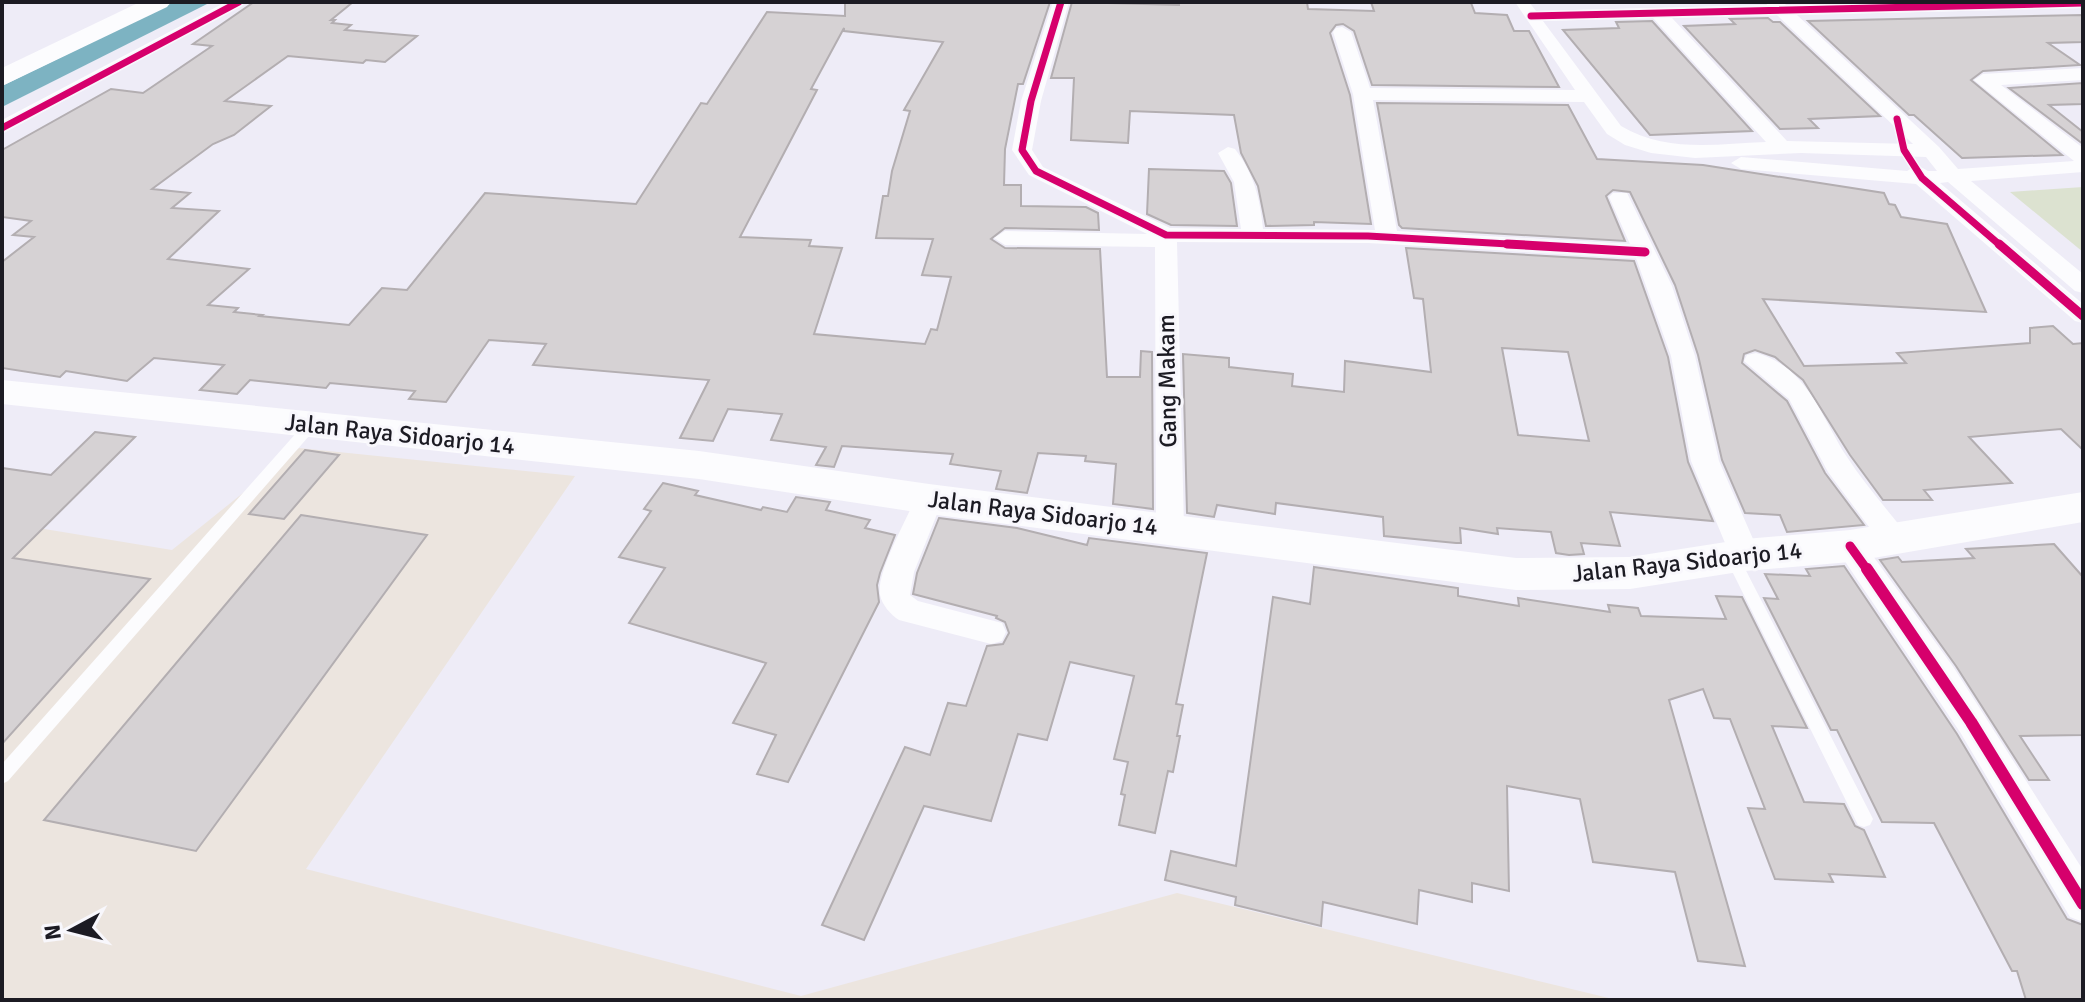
<svg xmlns="http://www.w3.org/2000/svg" width="2085" height="1002" font-family="Signika,sans-serif">
<style>
.industrial{fill:#ece5df}
.green{fill:#dce2d0}
.water{fill:#7db3c2}
.building{fill:#d6d2d4;stroke:#b3aeb1;stroke-width:2;fill-rule:evenodd}
.lines{fill:none;stroke-linecap:round;stroke-linejoin:round}
.lane{fill:#fcfcfe;fill-rule:evenodd}
.street{fill:#fcfcfe;fill-rule:evenodd}
.secondary{fill:#fcfcfe;fill-rule:evenodd}
.cycleway-far2-casing{stroke:#f8f7fc;stroke-width:10}
.cycleway-far1-casing{stroke:#f8f7fc;stroke-width:14}
.cycleway-casing{stroke:#f8f7fc;stroke-width:17}
.cycleway-far2{stroke:#d6006c;stroke-width:7}
.cycleway-far1{stroke:#d6006c;stroke-width:9}
.cycleway{stroke:#d6006c;stroke-width:12}
.labels{text-anchor:middle;stroke-width:6;stroke-linejoin:round;paint-order:stroke}
.street-label{font-size:24px;fill:#1c1b23;stroke:#f8f7fc}
</style>
<rect width="100%" height="100%" fill="#eeecf7"/>
<polygon class="industrial" points="299,448 575,476 306,869 801,996 1177,893 1617,1000 2,1000 2,522 172,550"/>
<polygon class="green" points="2083,187 2083,252 2010,192"/>
<polygon class="water" points="174,2 211,2 2,107 2,86"/>
<g class="building">
<path d="M254 2H353L331 20H335L332 23 351 25 345 30 417 36 385 62 366 60 363 63 288 56 225 101 271 106 234 135 213 144 152 189 190 193 172 208 219 211 168 259 249 269 208 305 238 308 234 312 262 315 260 316 349 325 382 288 407 290 485 193 636 204 701 103 707 104 767 12 845 16V2H1050L1023 84H1018L1005 149 1004 185H1021V206L1086 207 1098 213 1099 230 1005 228 991 239 1005 248 1100 249 1107 377H1140L1141 351 1152 352 1153 509 1113 504 1116 464 1085 461 1086 456 1038 453 1027 493 996 489 1001 471 950 464 953 454 842 446 834 467 816 465 826 447 771 440 782 414 728 409 713 441 680 438 709 380 533 365 546 344 489 340 446 402 409 399 415 391 330 383 326 388 250 380 237 394 200 390 224 365 154 358 127 381 66 371 60 377 2 368V262L34 237 13 235 31 221 2 217V150L111 89 143 93 212 46 193 44ZM844 28V31L943 42 904 110 910 111 892 171 888 196H883L876 238 933 239 922 275 951 277 937 330 931 329 925 344 814 334 842 248 809 246 811 240 740 237 817 90 811 89Z"/>
<polygon points="1072,2 1179,5 1179,2 1307,2 1308,9 1374,11 1371,2 1471,3 1475,13 1507,15 1514,31 1529,31 1559,87 1372,85 1354,31 1343,24 1336,25 1330,33 1350,95 1371,224 1314,222 1314,225 1266,226 1258,186 1241,153 1234,115 1130,111 1128,143 1071,140 1074,78 1051,78"/>
<polygon points="2083,15 2083,42 2048,43 2080,65 1983,71 1971,80 2062,155 1962,158 1914,115 1909,115 1808,21"/>
<polygon points="1768,18 1773,22 1780,22 1880,116 1809,119 1818,128 1780,129 1684,26 1735,24 1730,19"/>
<polygon points="1652,21 1752,131 1650,135 1563,30 1619,28 1616,22"/>
<polygon points="2083,83 2083,104 2049,105 2083,132 2083,144 2009,88"/>
<polygon points="1377,103 1568,105 1597,159 1703,165 1884,193 1889,204 1895,205 1901,217 1947,224 1986,312 1763,299 1804,366 1906,363 1897,353 2030,343 2030,328 2053,326 2073,344 2083,343 2083,450 2061,429 1969,437 2012,483 1924,490 1932,500 1883,500 1850,455 1803,380 1775,357 1755,350 1744,354 1742,363 1787,401 1825,473 1864,525 1787,532 1780,515 1745,513 1722,460 1698,355 1675,285 1630,192 1613,190 1606,196 1625,241 1402,228 1399,225"/>
<polygon points="1149,169 1224,171 1231,183 1237,226 1171,225 1147,214"/>
<path d="M1406 248 1634 261 1668 357 1688 462 1713 521 1610 512 1620 546 1581 543 1584 554 1569 555 1556 553 1551 532 1497 528 1498 534 1460 528 1461 543H1456L1384 536 1383 517 1276 503 1275 514 1217 505 1214 517 1187 513 1183 354 1229 358V367L1293 374 1292 386 1344 392 1345 361 1431 372 1423 299 1414 298ZM1502 348 1568 352 1589 441 1518 435Z"/>
<polygon points="95,432 135,437 13,558 150,579 2,744 2,468 51,475"/>
<polygon points="305,450 339,455 284,519 249,514"/>
<polygon points="663,483 698,491 695,495 761,510 763,507 787,512 796,497 830,502 826,510 870,520 865,528 895,535 880,573 877,585 879,602 788,782 757,774 776,735 733,723 766,663 629,623 665,568 619,557 651,511 644,509"/>
<polygon points="301,515 427,535 196,851 44,820"/>
<polygon points="939,518 1017,528 1087,545 1089,538 1207,553 1176,704 1183,705 1177,736 1180,736 1173,772 1168,771 1155,833 1119,825 1125,795 1121,794 1128,762 1114,759 1134,676 1070,662 1047,740 1018,734 991,821 924,806 864,940 822,925 905,747 930,755 948,703 966,706 987,646 1003,644 1009,633 1005,622 996,618 997,616 913,594 917,573"/>
<polygon points="2054,544 2083,577 2083,735 2020,736 2049,780 2029,780 1956,666 1880,560 1898,557 1902,562 1974,558 1966,549"/>
<polygon points="1844,566 1957,734 2067,919 2083,925 2083,1000 2026,1000 2017,971 2012,971 1934,823 1882,822 1837,730 1831,730 1764,598 1778,599 1765,574 1810,576 1806,569"/>
<polygon points="1314,567 1458,588 1458,596 1519,606 1518,598 1610,612 1608,605 1638,608 1641,616 1726,619 1716,596 1742,597 1807,728 1772,726 1804,802 1844,804 1855,826 1864,830 1885,877 1829,874 1833,882 1775,879 1748,808 1765,809 1730,719 1714,718 1703,689 1669,700 1745,966 1698,961 1675,872 1593,862 1580,799 1507,786 1509,891 1472,883 1472,902 1419,890 1417,924 1323,902 1321,926 1235,905 1236,897 1165,880 1171,851 1236,866 1273,597 1310,604"/>
</g>
<g class="lines">
<g class="lane">
<polygon points="311,420 318,425 316,428 8,781 2,784 2,764 306,422"/>
<polygon points="1732,551 1737,553 1739,557 1870,813 1873,819 1870,825 1864,827 1858,825 1725,557 1727,553"/>
</g>
<g class="street">
<polygon points="226,2 247,2 2,134 2,120"/>
<path d="M1053 2H1069L1041 101 1032 150 1043 167 1170 228 1241 229 1234 182 1218 153 1228 147 1235 149C1254 174 1260 198 1263 229L1375 230 1353 94 1333 32 1336 28 1342 27 1351 32 1370 88 1575 90 1515 2H1529L1536 11 1767 5 1766 2H1783L1786 5 2083 2V8L1797 15 1939 147 1958 169 2074 161 1974 80 1983 74 2083 68V80L2001 85 2083 148V172L1971 181 2083 274V293L2075 291 1948 182 1940 183 2083 304V323L2075 321 1916 184 1741 169 1731 163 1741 157 1907 171 1917 165 1928 171H1937L1926 157 1801 153 1695 158 1651 153 1625 145 1607 134 1584 102 1373 100 1397 231 1630 244 1609 197 1613 193H1627L1672 286 1695 356 1719 461 1760 555 1755 563 1745 566 1735 563 1730 555 1691 461 1671 356 1636 258 1368 243 1177 242 1184 528 1180 536 1170 539 1160 536 1156 528 1155 247 1005 245 994 238 1005 231 1147 234 1029 175 1012 150 1021 101ZM1777 15 1913 144 1787 141 1672 18ZM1653 18 1766 142C1715 144 1667 153 1621 126L1543 21Z"/>
<path d="M1756 353C1808 367 1821 417 1847 457 1864 483 1885 507 1904 531L1908 539 1904 547 1894 550 1884 547 1828 472 1789 399 1744 361 1747 355Z"/>
<path d="M929 489 939 492 943 499 914 572 910 595 918 601 1002 623 1006 632 1002 641 991 644 899 620C891 615 882 605 880 595 876 573 906 521 915 499L919 492Z"/>
<polygon points="1850,535 1860,538 1954,668 2083,870 2083,922 2070,917 1960,732 1840,554 1835,546 1840,538"/>
</g>
<g class="secondary">
<polygon points="140,2 171,2 167,7 2,86 2,68"/>
<polygon points="2,380 699,451 929,484 1516,558 1630,557 1745,539 1850,530 2083,492 2083,522 1850,562 1745,571 1630,589 1516,590 929,514 699,479 2,404"/>
</g>
<defs>
<g id="cycleway-far2">
<polyline points="1061,2 1031,101 1022,150 1036,171 1166,235 1368,236 1542,246"/>
<polyline points="1531,16 2083,3"/>
<polyline points="1897,119 1904,150 1922,178 2001,246"/>
<polyline points="2,128 239,2"/>
</g>
<g id="cycleway-far1">
<polyline points="1507,244 1645,252"/>
<polyline points="1999,244 2083,316"/>
<polyline points="1850,546 1868,571"/>
</g>
<polyline id="cycleway" points="1867,569 1971,722 2083,904"/>
</defs>
<use href="#cycleway-far2" class="cycleway-far2-casing"/>
<use href="#cycleway-far1" class="cycleway-far1-casing"/>
<use href="#cycleway" class="cycleway-casing"/>
<use href="#cycleway-far2" class="cycleway-far2"/>
<use href="#cycleway-far1" class="cycleway-far1"/>
<use href="#cycleway" class="cycleway"/>
</g>
<g class="labels">
<g class="street-label">
<text transform="translate(1167 381) rotate(-91)" y="8">Gang Makam</text>
<text transform="translate(400 434) rotate(6)" y="8">Jalan Raya Sidoarjo 14</text>
<text transform="translate(1043 513) rotate(7)" y="8">Jalan Raya Sidoarjo 14</text>
<text transform="translate(1687 562) rotate(-6)" y="8">Jalan Raya Sidoarjo 14</text>
</g>
</g>
<rect width="2085" height="1002" fill="none" stroke="#1c1b23" stroke-width="8"/>
<g transform="translate(72 930) rotate(263)" stroke="#f8f7fc" stroke-width="6" paint-order="stroke">
<path d="M0-6L14 30L0 20L-14 30Z" fill="#1c1b23"/>
<text y="-12" font-size="22" font-weight="bold" text-anchor="middle" fill="#1c1b23">N</text>
</g>
</svg>
